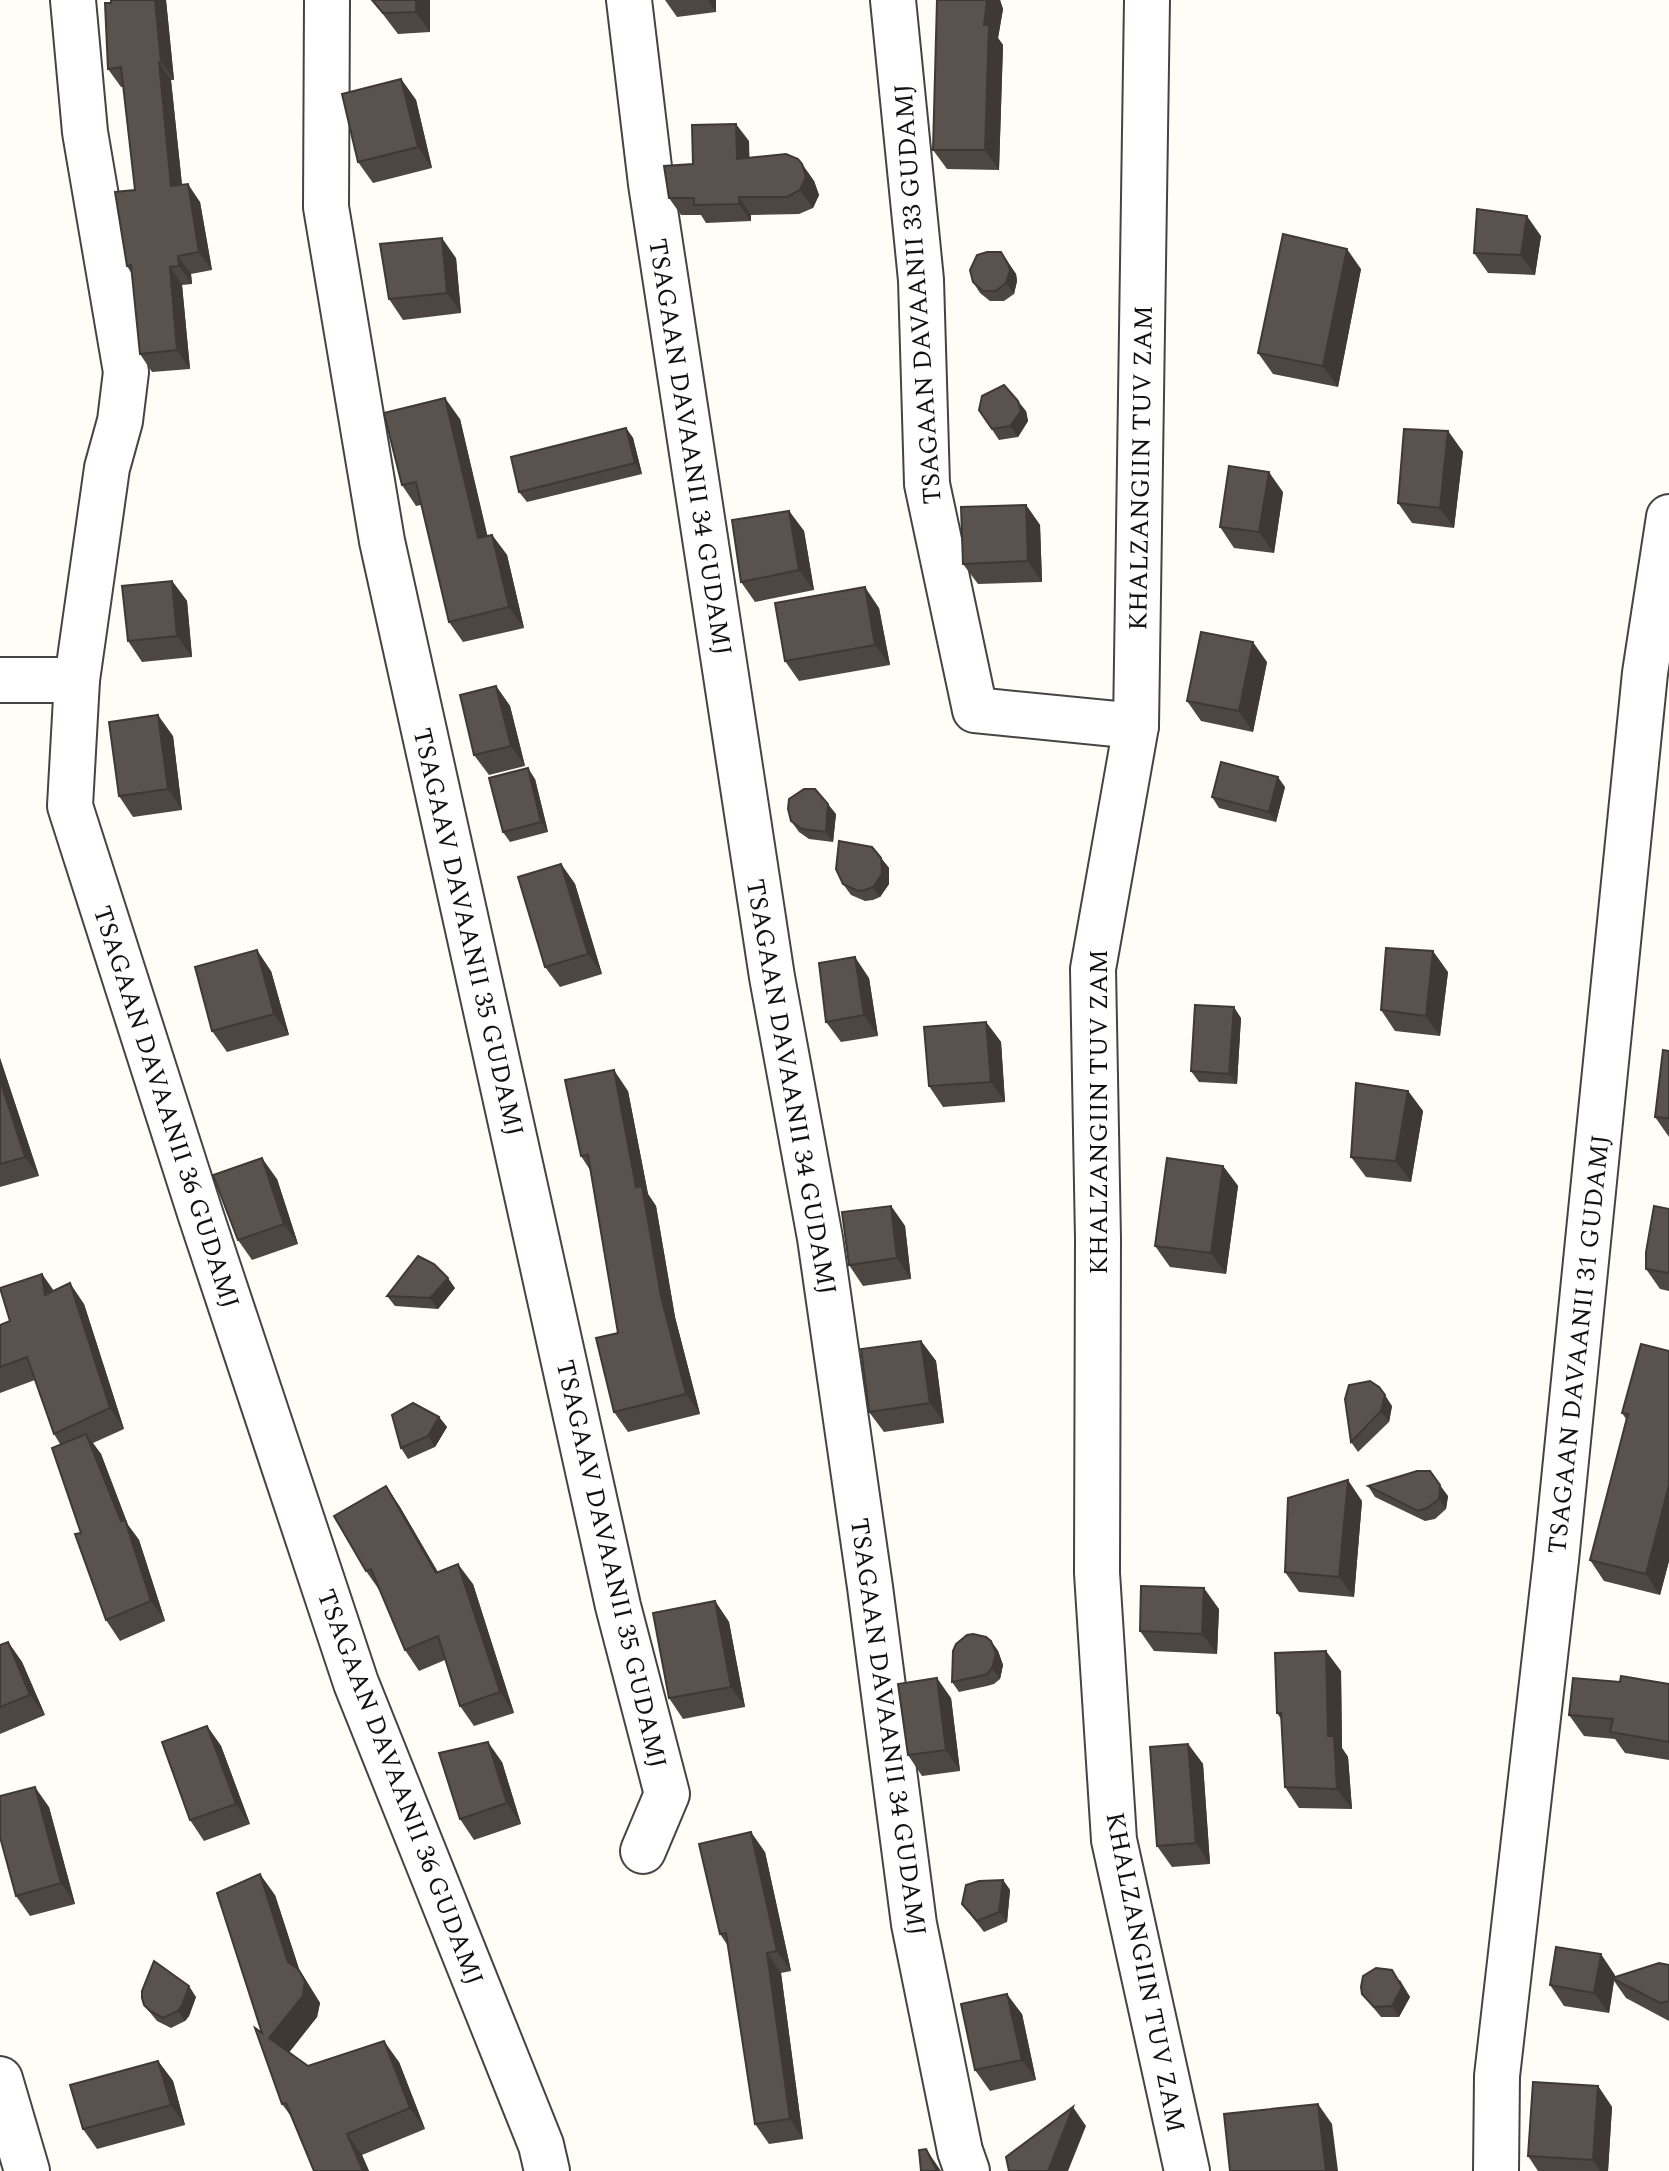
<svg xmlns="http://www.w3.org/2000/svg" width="1669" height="2171" font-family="Spectral,serif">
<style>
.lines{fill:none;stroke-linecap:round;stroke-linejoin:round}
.minor-casing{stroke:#444;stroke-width:48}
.tertiary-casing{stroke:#444;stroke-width:48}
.minor{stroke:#fff;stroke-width:44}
.tertiary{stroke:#fff;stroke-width:44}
.wall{fill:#4d4742}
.shaded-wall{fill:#3f3936}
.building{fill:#5a524d;stroke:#3f3936;stroke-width:2}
.labels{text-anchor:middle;stroke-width:8;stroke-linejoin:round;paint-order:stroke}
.street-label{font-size:26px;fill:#111;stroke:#fff}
</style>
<rect width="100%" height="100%" fill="#fffdf5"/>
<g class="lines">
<defs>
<g id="minor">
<polyline points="73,0 85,132 126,372 120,421 107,468 77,680 70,806 200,1213 356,1683 541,2145 547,2171"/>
<polyline points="327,0 326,207 382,541 618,1606 667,1794 643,1851"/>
<polyline points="629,0 651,184 772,977 820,1238 870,1587 914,1924 960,2151 967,2171"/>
<polyline points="893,0 921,280 927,484 975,710 1136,726"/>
<polyline points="0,680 77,680"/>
<polyline points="0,2079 27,2171"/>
<polyline points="1496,2171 1497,2076 1556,1560 1645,673 1669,517"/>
</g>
<polyline id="tertiary" points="1147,0 1136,726 1093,969 1098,1239 1097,1573 1114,1840 1187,2171"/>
</defs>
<use href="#minor" class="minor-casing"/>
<use href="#tertiary" class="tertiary-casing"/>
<use href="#minor" class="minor"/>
<use href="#tertiary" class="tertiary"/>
</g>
<g class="wall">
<polygon points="111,0 166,0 174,80 171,80 182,185 200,202 212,270 191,274 192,284 182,285 190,369 152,372 140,354 132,274 127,266 135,190 123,87 121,87 108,69"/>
<polygon points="372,0 430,0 430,32 398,34"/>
<polygon points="665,0 716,0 716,12 677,17"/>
<polygon points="937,0 1000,0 1003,9 998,38 1003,45 999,170 947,169 933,150"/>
<polygon points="401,79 416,100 432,168 373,183 358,162"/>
<polygon points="749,141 749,158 802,164 814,181 819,195 813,208 799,214 751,215 751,221 706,223 701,215 681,215 669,198 693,164"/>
<polygon points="1541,236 1535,275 1488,273 1474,253"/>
<polygon points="1001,252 1016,274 1017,281 1014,294 1004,301 990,301 980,293 973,282"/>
<polygon points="456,258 461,313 403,320 389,299"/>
<polygon points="1361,269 1338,387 1273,374 1258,353"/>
<polygon points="979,410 1026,411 1028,421 1018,437 999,440"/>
<polygon points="460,419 487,536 492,535 507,555 524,628 463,642 449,622 421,505 416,506 402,485"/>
<polygon points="626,428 633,438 642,474 527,502 519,492"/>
<polygon points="1448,431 1463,452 1454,528 1412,523 1398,503"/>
<polygon points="1283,492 1274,553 1234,548 1220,527"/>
<polygon points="1026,505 1040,525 1042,582 978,584 963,564"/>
<polygon points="789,511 804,531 814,590 755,602 741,582"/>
<polygon points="172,581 187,601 192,657 142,662 128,641"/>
<polygon points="879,608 890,665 799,681 785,661"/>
<polygon points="1267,662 1253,732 1201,721 1187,701"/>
<polygon points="496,686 510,706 525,766 489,775 474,755"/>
<polygon points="173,736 182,810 133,817 119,796"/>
<polygon points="535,779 548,832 510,842 503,832"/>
<polygon points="1285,787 1276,822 1219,808 1212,797"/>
<polygon points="836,814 833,842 809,839 799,832 791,821"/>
<polygon points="881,858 889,868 889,884 880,897 873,900 865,901 851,895 843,884"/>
<polygon points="561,864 575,884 602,974 560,987 545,967"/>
<polygon points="271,971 289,1035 227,1052 212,1031"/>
<polygon points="1448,972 1440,1036 1395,1031 1381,1010"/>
<polygon points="869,978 878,1036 841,1042 826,1022"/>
<polygon points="1241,1018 1237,1084 1199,1082 1191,1071"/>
<polygon points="986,1022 1001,1042 1005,1102 943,1107 929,1086"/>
<polygon points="1669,1051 1669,1137 1655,1117"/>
<polygon points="0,1058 39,1176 0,1187"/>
<polygon points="628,1091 648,1194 656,1206 675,1317 700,1414 628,1432 614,1412 618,1333 590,1170 581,1156"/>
<polygon points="1408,1091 1423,1111 1411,1182 1366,1177 1351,1157"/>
<polygon points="1223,1166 1238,1186 1226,1274 1170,1267 1155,1246"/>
<polygon points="277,1179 298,1244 252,1260 238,1240"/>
<polygon points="891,1206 905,1226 911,1279 863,1286 849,1265"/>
<polygon points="1669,1209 1669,1291 1660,1289 1646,1269"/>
<polygon points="42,1274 54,1291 84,1304 124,1429 93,1443 101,1454 128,1525 139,1540 165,1621 120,1641 106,1620 81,1533 60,1444 54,1434 35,1380 0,1393 0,1325 10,1321"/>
<polygon points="455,1288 438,1309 395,1306 387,1296"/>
<polygon points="921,1341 936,1361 944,1423 884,1432 869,1412"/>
<polygon points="1669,1351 1669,1561 1660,1595 1604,1581 1590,1560 1626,1419 1622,1413"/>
<polygon points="1345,1399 1392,1406 1389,1422 1358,1452 1351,1442"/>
<polygon points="439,1417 447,1427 435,1447 408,1459 401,1448"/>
<polygon points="386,1486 400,1507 438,1572 473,1584 514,1713 474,1726 460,1706 445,1660 419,1671 405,1650 380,1591 366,1571"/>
<polygon points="1368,1486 1448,1496 1446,1509 1435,1519 1425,1521 1375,1497"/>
<polygon points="1362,1501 1354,1597 1299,1592 1285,1572"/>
<polygon points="715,1601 729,1622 745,1707 683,1719 669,1698"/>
<polygon points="1219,1609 1217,1654 1154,1651 1140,1631"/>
<polygon points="991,1641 998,1651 1003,1665 1000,1679 994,1684 987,1686 959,1692 952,1682"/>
<polygon points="8,1642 22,1662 45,1715 0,1734 0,1645"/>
<polygon points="1341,1671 1342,1748 1348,1757 1352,1809 1299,1808 1285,1787 1281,1719 1277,1713"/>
<polygon points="1620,1682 1669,1684 1669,1760 1625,1753 1615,1739 1584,1736 1569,1715"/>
<polygon points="951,1698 960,1771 922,1776 908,1755"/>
<polygon points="207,1726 221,1746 250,1824 204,1841 190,1820"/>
<polygon points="1188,1744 1203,1764 1210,1864 1172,1867 1157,1846"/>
<polygon points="502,1762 521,1824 474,1840 460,1819"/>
<polygon points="49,1807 75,1904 30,1916 16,1896"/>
<polygon points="765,1852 791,1971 781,1973 803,2139 769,2144 755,2124 728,1946 720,1934"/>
<polygon points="1003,1880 1010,1890 1007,1922 984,1932 962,1904"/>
<polygon points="275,1895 299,1969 320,2003 317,2017 289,2052 308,2066 399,2062 425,2129 362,2155 369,2171 314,2171 293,2119 282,2104 262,2033"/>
<polygon points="1669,1965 1669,2021 1626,1998 1614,1981 1609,2013 1564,2006 1550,1985 1615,1975 1615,1977"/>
<polygon points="1400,1980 1410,1997 1399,2017 1381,2017 1362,1994"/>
<polygon points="196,1997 189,2016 185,2021 171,2028 157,2021 144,2005"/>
<polygon points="1022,2014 1036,2080 990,2091 975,2070"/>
<polygon points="158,2061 173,2081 185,2125 97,2149 83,2129"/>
<polygon points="1598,2086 1612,2107 1608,2171 1538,2171 1528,2156"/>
</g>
<g class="shaded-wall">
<polygon points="155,0 166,0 174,80 161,62"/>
<polygon points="416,0 430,0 430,32 416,12"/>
<polygon points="708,0 716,0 716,12"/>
<polygon points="987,0 1000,0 1003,9 998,38 1003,45 999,170 985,150 984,25"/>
<polygon points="159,62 171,80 184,204 171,186"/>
<polygon points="401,79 416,100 432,168 418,147"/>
<polygon points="736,124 749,141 750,177 737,159"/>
<polygon points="802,164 814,181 819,195 813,208 800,190"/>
<polygon points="188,184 200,202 212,270 199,252"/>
<polygon points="739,197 751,215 751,221 739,204"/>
<polygon points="1527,216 1541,236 1535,275 1521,255"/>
<polygon points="442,238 456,258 461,313 447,293"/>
<polygon points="1347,249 1361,269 1338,387 1323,366"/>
<polygon points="1001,252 1016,274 1017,281 1014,294 1006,283"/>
<polygon points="178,256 191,274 192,284 179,266"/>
<polygon points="170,267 182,285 190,369 177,350"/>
<polygon points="445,398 460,419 493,559 478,538"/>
<polygon points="1018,401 1026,411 1028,421 1018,437 1010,426"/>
<polygon points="626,428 633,438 642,474 635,463"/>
<polygon points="1448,431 1463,452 1454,528 1440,508"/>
<polygon points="1269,472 1283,492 1274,553 1259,532"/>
<polygon points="1026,505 1040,525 1042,582 1028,561"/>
<polygon points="789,511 804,531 814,590 799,570"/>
<polygon points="492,535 507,555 524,628 509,607"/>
<polygon points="172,581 187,601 192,657 177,636"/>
<polygon points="865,587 879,608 890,665 875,645"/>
<polygon points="1253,642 1267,662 1253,732 1239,711"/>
<polygon points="496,686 510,706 525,766 511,746"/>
<polygon points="158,715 173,736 182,810 168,789"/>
<polygon points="528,768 535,779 548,832 541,822"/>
<polygon points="1278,777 1285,787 1276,822 1269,812"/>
<polygon points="828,804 836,814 833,842 826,832"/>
<polygon points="881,858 889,868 889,884 880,897 873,887"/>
<polygon points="561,864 575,884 602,974 588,954"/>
<polygon points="257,950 271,971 289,1035 274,1014"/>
<polygon points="1433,951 1448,972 1440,1036 1426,1016"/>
<polygon points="855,957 869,978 878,1036 864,1015"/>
<polygon points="1234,1007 1241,1018 1237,1084 1229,1074"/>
<polygon points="986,1022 1001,1042 1005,1102 991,1082"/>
<polygon points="0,1058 39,1176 25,1157 0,1080"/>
<polygon points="614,1070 628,1091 648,1194 656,1206 675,1317 700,1414 686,1394 661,1296 636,1187"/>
<polygon points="1408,1091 1423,1111 1411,1182 1396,1161"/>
<polygon points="262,1158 277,1179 298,1244 284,1224"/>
<polygon points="1223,1166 1238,1186 1226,1274 1211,1253"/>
<polygon points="891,1206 905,1226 911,1279 897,1258"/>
<polygon points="42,1274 56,1295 45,1295"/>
<polygon points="448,1278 455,1288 438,1309 430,1298"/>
<polygon points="70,1283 84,1304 124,1429 110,1408"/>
<polygon points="921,1341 936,1361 944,1423 930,1403"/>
<polygon points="1385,1395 1392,1406 1389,1422 1381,1411"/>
<polygon points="439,1417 447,1427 435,1447 428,1436"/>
<polygon points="86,1434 101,1454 128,1525 139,1540 165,1621 151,1601"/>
<polygon points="1348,1480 1362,1501 1354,1597 1339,1577"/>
<polygon points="1440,1485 1448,1496 1446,1509 1439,1499"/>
<polygon points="1669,1485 1669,1561 1660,1595 1646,1574"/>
<polygon points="386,1486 400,1507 450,1594 436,1573"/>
<polygon points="458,1564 473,1584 514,1713 500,1692"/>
<polygon points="1204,1588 1219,1609 1217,1654 1202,1634"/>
<polygon points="715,1601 729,1622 745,1707 731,1687"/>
<polygon points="991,1641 998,1651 1003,1665 1000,1679 992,1668"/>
<polygon points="8,1642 22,1662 45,1715 30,1695"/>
<polygon points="1326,1651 1341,1671 1342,1748 1348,1757 1352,1809 1337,1789 1328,1736"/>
<polygon points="937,1678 951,1698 960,1771 946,1750"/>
<polygon points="207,1726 221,1746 250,1824 236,1804"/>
<polygon points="488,1742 502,1762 521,1824 507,1803"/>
<polygon points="1188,1744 1203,1764 1210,1864 1196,1843"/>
<polygon points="35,1787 49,1807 75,1904 61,1883"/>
<polygon points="751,1832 765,1852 791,1971 777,1951"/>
<polygon points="260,1874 275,1895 299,1969 320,2003 317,2017 284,2059 269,2038 288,1962"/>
<polygon points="1003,1880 1010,1890 1007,1922 999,1912"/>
<polygon points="767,1953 781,1973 803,2139 790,2119"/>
<polygon points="1601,1954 1615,1975 1614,1979 1612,1978 1614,1981 1609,2013 1594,1993"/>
<polygon points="1392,1970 1410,1997 1399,2017 1392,2006"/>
<polygon points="189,1986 196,1997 189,2016 185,2021 178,2011"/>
<polygon points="1007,1994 1022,2014 1036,2080 1022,2060"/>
<polygon points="384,2041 399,2062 425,2129 410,2108"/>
<polygon points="158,2061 173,2081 185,2125 171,2105"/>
<polygon points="1598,2086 1612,2107 1608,2171 1600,2171 1593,2160"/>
<polygon points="1318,2104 1332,2124 1338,2171 1326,2171"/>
<polygon points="1073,2107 1086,2126 1068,2171 1048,2171"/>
<polygon points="347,2134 362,2155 369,2171 363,2171"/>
<polygon points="926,2149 941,2171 937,2171"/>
</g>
<g class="building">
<polygon points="111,0 155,0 161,62 159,62 171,186 188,184 199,252 178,256 179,266 170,267 177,350 140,354 131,265 127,266 115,192 135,190 121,67 108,69 105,3 111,3"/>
<polygon points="372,0 416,0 416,12 383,13"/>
<polygon points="937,0 987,0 984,25 989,25 985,150 933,150"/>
<polygon points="401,79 418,147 358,162 342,94"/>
<polygon points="736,124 737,159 786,154 798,159 802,164 806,177 800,190 787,197 739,197 739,204 694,205 694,198 669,198 664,166 693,164 692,125"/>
<polygon points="1477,209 1527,216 1521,255 1474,253"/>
<polygon points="1283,234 1347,249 1323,366 1258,353"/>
<polygon points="442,238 447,293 389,299 380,244"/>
<polygon points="987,252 1001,252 1008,264 1010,270 1006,283 996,291 983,291 973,282 970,270 977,255"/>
<polygon points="1004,385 1018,401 1021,411 1010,426 992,429 979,410 982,396"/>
<polygon points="445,398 478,538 492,535 509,607 449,622 416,482 402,485 384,413"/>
<polygon points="626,428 635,463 519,492 511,457"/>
<polygon points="1404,429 1448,431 1440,508 1398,503"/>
<polygon points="1229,466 1269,472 1259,532 1220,527"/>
<polygon points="1026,505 1028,561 963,564 961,507"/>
<polygon points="789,511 799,570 741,582 732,520"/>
<polygon points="172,581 177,636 128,641 122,586"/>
<polygon points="865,587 875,645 785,661 775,603"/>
<polygon points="1201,632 1253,642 1239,711 1187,701"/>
<polygon points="496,686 511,746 474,755 460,695"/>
<polygon points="158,715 168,789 119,796 109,722"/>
<polygon points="1221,762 1278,777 1269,812 1212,797"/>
<polygon points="528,768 541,822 503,832 489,778"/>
<polygon points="804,789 815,789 828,804 826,832 802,829 791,821 788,809 789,799"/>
<polygon points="839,841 872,847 881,858 882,874 873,887 865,890 858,891 843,884 836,869"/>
<polygon points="561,864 588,954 545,967 518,877"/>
<polygon points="1386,948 1433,951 1426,1016 1381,1010"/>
<polygon points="257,950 274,1014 212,1031 195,967"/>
<polygon points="855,957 864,1015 826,1022 819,963"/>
<polygon points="1195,1005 1234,1007 1229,1074 1191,1071"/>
<polygon points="986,1022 991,1082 929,1086 924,1027"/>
<polygon points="1663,1050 1669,1051 1669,1118 1655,1117"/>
<polygon points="614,1070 636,1187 642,1186 661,1296 686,1394 614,1412 596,1338 618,1333 588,1155 581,1156 565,1080"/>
<polygon points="0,1080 25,1157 0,1164"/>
<polygon points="1356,1083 1408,1091 1396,1161 1351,1157"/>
<polygon points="262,1158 284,1224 238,1240 213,1175"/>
<polygon points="1167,1158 1223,1166 1211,1253 1155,1246"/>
<polygon points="891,1206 897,1258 849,1265 842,1212"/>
<polygon points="1654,1206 1669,1209 1669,1273 1646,1269 1646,1252"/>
<polygon points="418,1256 434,1264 448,1278 430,1298 387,1296"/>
<polygon points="42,1274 45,1295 70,1283 110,1408 54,1434 27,1357 0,1367 0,1325 10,1321 0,1288"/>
<polygon points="921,1341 930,1403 869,1412 861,1349"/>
<polygon points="1641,1344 1669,1351 1669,1485 1646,1574 1590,1560 1628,1414 1622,1413"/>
<polygon points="1370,1381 1379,1387 1385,1395 1381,1411 1351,1442 1345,1399 1349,1385"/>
<polygon points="413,1403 439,1417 428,1436 401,1448 392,1415"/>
<polygon points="86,1434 121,1521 125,1520 151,1601 106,1620 75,1534 81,1533 52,1448"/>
<polygon points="1417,1471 1430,1471 1440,1485 1439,1499 1427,1508 1418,1511 1368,1486"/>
<polygon points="1348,1480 1339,1577 1285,1572 1288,1498"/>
<polygon points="386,1486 436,1573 458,1564 500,1692 460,1706 438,1636 405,1650 371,1569 366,1571 334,1516"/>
<polygon points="1141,1586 1204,1588 1202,1634 1140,1631"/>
<polygon points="715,1601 731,1687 669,1698 653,1613"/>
<polygon points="973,1634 986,1637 991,1641 996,1654 992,1668 987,1674 980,1676 952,1682 953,1651 956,1644 967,1635"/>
<polygon points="8,1642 30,1695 0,1707 0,1645"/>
<polygon points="1326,1651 1328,1736 1334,1736 1337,1789 1285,1787 1281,1713 1277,1713 1275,1653"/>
<polygon points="1621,1676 1669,1684 1669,1742 1610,1732 1613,1719 1569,1715 1573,1678 1620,1682"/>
<polygon points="937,1678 946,1750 908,1755 898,1684"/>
<polygon points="207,1726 236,1804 190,1820 162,1742"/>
<polygon points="488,1742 507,1803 460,1819 439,1753"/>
<polygon points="1188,1744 1196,1843 1157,1846 1150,1747"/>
<polygon points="35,1787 61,1883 16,1896 0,1837 0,1796"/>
<polygon points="751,1832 777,1951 767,1953 790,2119 755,2124 726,1933 720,1934 699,1844"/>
<polygon points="260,1874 288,1962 298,1969 305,1981 303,1996 269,2038 308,2066 384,2041 410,2108 347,2134 363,2171 314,2171 286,2103 282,2104 255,2028 262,2033 217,1893"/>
<polygon points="1003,1880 999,1912 977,1921 962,1904 966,1885 979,1881"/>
<polygon points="1556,1947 1601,1954 1594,1993 1550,1985"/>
<polygon points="154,1961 189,1986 182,2005 178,2011 163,2018 150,2011 144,2005 142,1998 142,1991"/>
<polygon points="1659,1963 1669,1965 1669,2001 1660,2003 1612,1978"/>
<polygon points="1376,1968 1392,1970 1402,1987 1392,2006 1374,2007 1362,1994 1361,1987 1363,1976"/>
<polygon points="1007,1994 1022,2060 975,2070 961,2004"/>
<polygon points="158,2061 171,2105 83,2129 70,2085"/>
<polygon points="1533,2082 1598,2086 1593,2160 1528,2156"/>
<polygon points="1318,2104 1326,2171 1230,2171 1224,2114"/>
<polygon points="1073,2107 1048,2171 1009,2171 1006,2157"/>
<polygon points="926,2149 936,2169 940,2171 921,2171 919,2150"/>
</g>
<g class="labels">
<g class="street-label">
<text transform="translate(917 294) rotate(-94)" y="9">TSAGAAN DAVAANII 33 GUDAMJ</text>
<text transform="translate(691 447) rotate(81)" y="9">TSAGAAN DAVAANII 34 GUDAMJ</text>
<text transform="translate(1140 468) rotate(-89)" y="9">KHALZANGIIN TUV ZAM</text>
<text transform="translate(469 932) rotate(77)" y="9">TSAGAAV DAVAANII 35 GUDAMJ</text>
<text transform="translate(792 1087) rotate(80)" y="9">TSAGAAN DAVAANII 34 GUDAMJ</text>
<text transform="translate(167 1107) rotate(72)" y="9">TSAGAAN DAVAANII 36 GUDAMJ</text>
<text transform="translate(1098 1112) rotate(-90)" y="9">KHALZANGIIN TUV ZAM</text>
<text transform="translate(1578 1344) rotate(-84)" y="9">TSAGAAN DAVAANII 31 GUDAMJ</text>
<text transform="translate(612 1564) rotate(77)" y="9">TSAGAAV DAVAANII 35 GUDAMJ</text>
<text transform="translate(889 1727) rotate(82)" y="9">TSAGAAN DAVAANII 34 GUDAMJ</text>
<text transform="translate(401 1787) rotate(69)" y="9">TSAGAAN DAVAANII 36 GUDAMJ</text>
<text transform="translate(1146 1972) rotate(79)" y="9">KHALZANGIIN TUV ZAM</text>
</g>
</g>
</svg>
